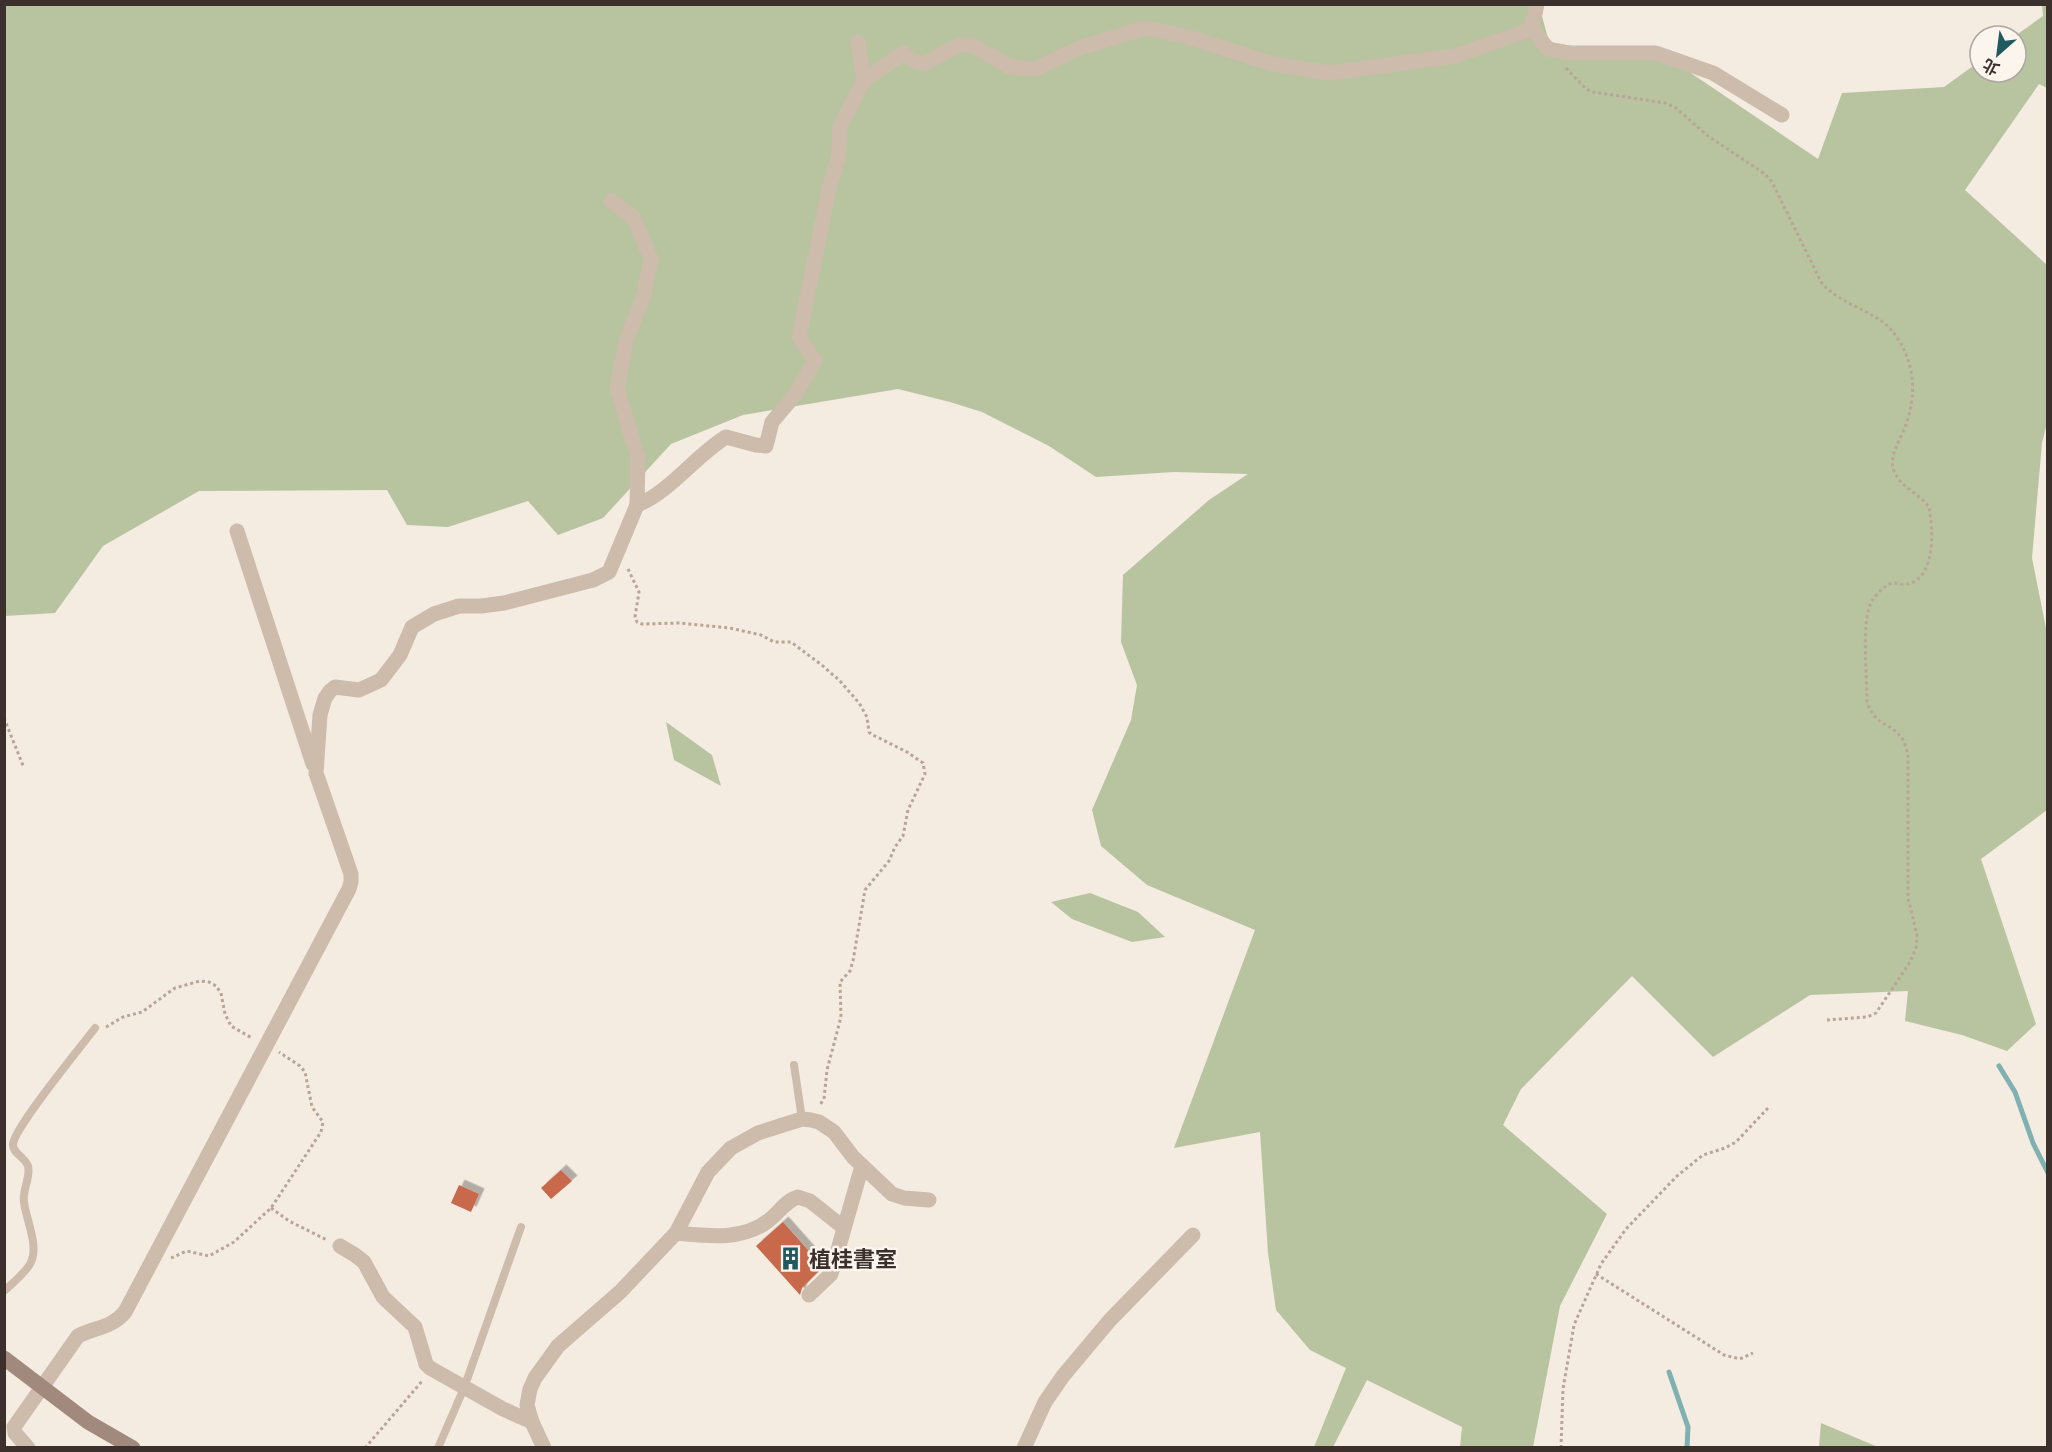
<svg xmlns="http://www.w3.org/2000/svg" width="2052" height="1452" font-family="Signika,'Noto Sans TC',sans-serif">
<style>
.green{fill:#b8c4a0}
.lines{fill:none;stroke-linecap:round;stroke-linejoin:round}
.stream{stroke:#7fb0b2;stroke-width:5}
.building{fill:#c8694b;filter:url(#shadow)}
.path{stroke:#b9a596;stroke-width:3;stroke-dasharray:3 3;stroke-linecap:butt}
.service{stroke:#cdbbac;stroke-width:8}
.minor{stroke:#cdbbac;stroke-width:15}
.secondary{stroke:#a18a7d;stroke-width:15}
.labels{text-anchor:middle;stroke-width:5;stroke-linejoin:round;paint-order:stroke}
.poi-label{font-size:22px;font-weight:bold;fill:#3b302b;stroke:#fbf5ee;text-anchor:start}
</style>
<defs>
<filter id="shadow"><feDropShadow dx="5.5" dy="-5.5" stdDeviation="0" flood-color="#0004"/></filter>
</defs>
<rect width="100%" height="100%" fill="#f4ebe1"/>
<g class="green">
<polygon points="5,5 1539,5 1549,42 1676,63 1818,159 1842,93 1944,87 1980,61 1980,72 2016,72 2015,36 2043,16 2042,5 2047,5 2047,88 2039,84 1965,190 2047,265 2047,423 2042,443 2032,558 2047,633 2047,810 1981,859 2036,1024 2007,1051 1962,1035 1905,1021 1908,991 1810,995 1713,1057 1632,976 1521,1089 1503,1125 1607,1214 1560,1306 1533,1447 1460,1447 1462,1427 1367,1380 1333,1447 1314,1447 1346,1368 1310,1350 1276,1310 1268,1253 1260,1132 1174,1148 1255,930 1147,885 1101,846 1092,810 1131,720 1137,685 1121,642 1123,575 1209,500 1248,474 1174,472 1096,477 1049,446 982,412 950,402 898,389 743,415 671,444 603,518 558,535 528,501 448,527 407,525 387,490 199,491 103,546 55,613 5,616"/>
<polygon points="666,722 712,755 721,786 674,760"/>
<polygon points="1090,893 1138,912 1165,937 1132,942 1072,919 1051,902"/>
<polygon points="1821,1423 1878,1447 1819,1447"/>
</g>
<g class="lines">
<g class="stream">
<polyline points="1999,1066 2015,1092 2033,1143 2048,1173"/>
<polyline points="1669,1372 1688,1427 1687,1448"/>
</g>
</g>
<g class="building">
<polygon points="561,1170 572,1181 551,1199 541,1188"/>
<polygon points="459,1185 479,1194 471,1212 451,1203"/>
<polygon points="783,1222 823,1267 802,1288 800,1295 756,1246"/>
</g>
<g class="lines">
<g class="path">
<path d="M1566 68 1586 89 1593 92 1665 103 1676 108 1708 136 1765 174 1772 182 1821 282C1842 308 1880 309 1898 339 1916 366 1916 398 1905 427 1900 442 1888 455 1894 471 1900 487 1920 494 1929 507 1933 528 1936 574 1911 583 1904 586 1899 583 1893 583 1886 583 1876 595 1872 601 1861 617 1867 680 1867 702 1875 727 1892 722 1903 740 1905 743 1906 749 1908 753V898L1917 935 1916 948 1910 962 1876 1013 1867 1017 1827 1020"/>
<polyline points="628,569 639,592 635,617 637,622 642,624 679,623 730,628 761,635 774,642 791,642 823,666 840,681 859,703 867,717 869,732 871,734 907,752 923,763 925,774 908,810 903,836 895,847 889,861 865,890 853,961 850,971 840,982 841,1017 827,1070 824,1099 819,1106"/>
<polyline points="4,718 24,768"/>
<polyline points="106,1027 123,1017 142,1012 175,988 200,981 209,982 216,986 221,993 225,1014 231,1026 252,1038"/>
<polyline points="271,1208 289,1221 327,1240"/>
<polyline points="171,1258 187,1251 209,1256 234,1242 271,1208 321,1132 323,1122 312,1107 305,1072 300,1066 279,1052"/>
<polyline points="1596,1274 1724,1355 1740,1359 1753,1353"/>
<polyline points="365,1448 423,1380"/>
<polyline points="1561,1448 1563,1389 1574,1325 1601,1264 1626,1229 1677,1176 1703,1155 1725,1148 1736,1142 1768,1108"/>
</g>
<g class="service">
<polyline points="794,1065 802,1119"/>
<path d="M4 1291C13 1283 24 1274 30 1264 40 1247 26 1220 24 1202 22 1190 31 1177 28 1166 25 1157 12 1153 13 1144 15 1126 81 1047 95 1028"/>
<polyline points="438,1448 464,1388 521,1227"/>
</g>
<g class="minor">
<polyline points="1532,29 1548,49 1569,53 1656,53 1713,73 1782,115"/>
<polyline points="858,42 864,80"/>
<polyline points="611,201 633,217 651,259 644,294 626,341 617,388 638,458 637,505"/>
<polyline points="237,531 313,764"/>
<path d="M676 1233C707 1236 742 1241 768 1221 779 1213 785 1201 798 1197L810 1201 844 1228"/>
<polyline points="340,1246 355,1255 364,1262 383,1297 415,1327 426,1364 430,1368 503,1409 532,1422"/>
<polyline points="809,1295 831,1274 862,1166"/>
<path d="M28 1448 15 1433 14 1427 78 1336C95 1327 112 1328 125 1312L349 889 351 882V874L316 773 320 715 325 698 330 691 335 687 359 690 381 680 400 655 412 627 434 614 459 606H481L504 603 593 580 609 572 637 505C670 492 695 456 726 437L756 445 766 446 772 422 795 395 815 361 799 337 829 189 839 154 840 126 864 80 903 53 912 60 924 64 959 45H972L1010 67 1035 69 1077 49 1145 28 1185 36 1273 64 1330 73 1455 56 1532 29 1537 4"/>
<polyline points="544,1448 532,1422 527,1405 530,1389 535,1378 558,1346 620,1292 676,1233 708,1172 731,1148 758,1133 802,1119 811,1120 819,1122 834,1132 853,1157 892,1194 904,1198 929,1200"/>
<polyline points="1024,1448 1045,1402 1063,1376 1110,1320 1193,1235"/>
</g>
<polyline class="secondary" points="4,1358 88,1422 133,1448"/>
</g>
<defs>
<symbol id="building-bare" viewBox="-9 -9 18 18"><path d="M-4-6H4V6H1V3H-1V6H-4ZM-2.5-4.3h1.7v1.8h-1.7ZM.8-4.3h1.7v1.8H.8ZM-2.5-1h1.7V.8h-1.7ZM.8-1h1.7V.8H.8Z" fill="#1f5a5e" stroke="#fbf5ee" stroke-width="2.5" paint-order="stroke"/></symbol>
</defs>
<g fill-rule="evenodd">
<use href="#building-bare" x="774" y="1242" width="33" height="33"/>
</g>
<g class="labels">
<g class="poi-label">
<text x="809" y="1267">植桂書室</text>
</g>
</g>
<rect width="2052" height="1452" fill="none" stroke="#3b302b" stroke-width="12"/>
<g transform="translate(1998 54) rotate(208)"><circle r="28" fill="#fbf5ee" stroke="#aea6a0" stroke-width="1.5"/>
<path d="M0-4.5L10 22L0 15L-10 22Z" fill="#1f5a5e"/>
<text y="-9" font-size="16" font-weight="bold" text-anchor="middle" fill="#3b302b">北</text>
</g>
</svg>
